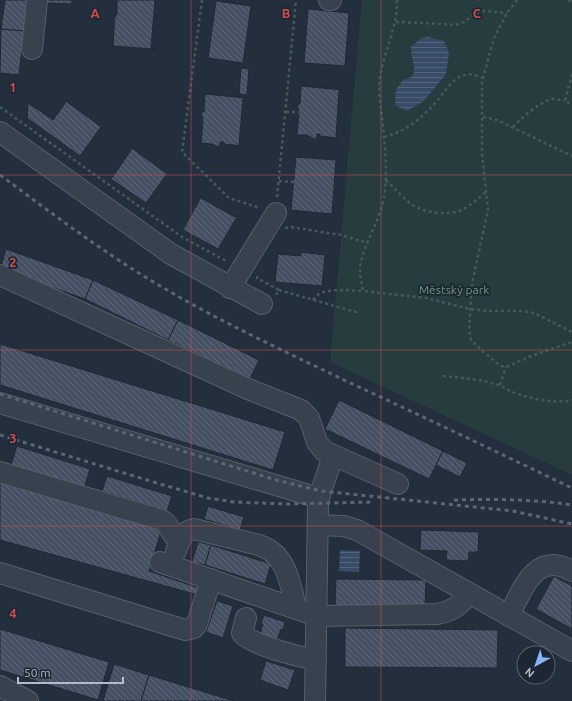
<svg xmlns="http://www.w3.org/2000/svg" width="572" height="701" font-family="Ubuntu,sans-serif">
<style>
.park{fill:#263c3f}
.water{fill:url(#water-rules)}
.building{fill:url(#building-back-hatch);stroke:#1f2835}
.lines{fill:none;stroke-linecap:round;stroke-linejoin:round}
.minor-casing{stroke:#565f6c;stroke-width:22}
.path{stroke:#44595c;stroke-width:2.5;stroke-dasharray:3 3;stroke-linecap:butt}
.minor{stroke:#38414e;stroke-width:20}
.rail{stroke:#5a6575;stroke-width:3;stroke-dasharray:4 4;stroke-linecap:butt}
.grid{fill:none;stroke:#ce4d50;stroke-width:1;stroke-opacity:0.55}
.labels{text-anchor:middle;stroke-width:3.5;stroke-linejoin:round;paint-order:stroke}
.park-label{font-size:12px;fill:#6b9a76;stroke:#1d2633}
.grid-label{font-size:13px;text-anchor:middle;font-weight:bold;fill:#ce4d50;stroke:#1d2633;stroke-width:3.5;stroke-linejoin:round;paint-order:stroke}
</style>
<defs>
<pattern id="water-rules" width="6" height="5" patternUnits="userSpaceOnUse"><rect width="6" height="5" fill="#394c67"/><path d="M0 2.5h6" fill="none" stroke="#53647b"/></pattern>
<pattern id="building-back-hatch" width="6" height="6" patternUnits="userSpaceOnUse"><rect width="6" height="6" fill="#455162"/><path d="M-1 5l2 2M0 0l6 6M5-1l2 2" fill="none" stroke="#5d6877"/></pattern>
</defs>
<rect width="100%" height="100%" fill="#242f3e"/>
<polygon class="park" points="362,0 572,0 572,475 330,362"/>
<g class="water">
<path d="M428 37 444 41 449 53 446 74 424 101 407 111 396 106C394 95 395 89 403 80 422 77 411 62 411 47L421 38Z"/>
<polygon points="340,550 360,551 359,572 339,571"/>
</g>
<g class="building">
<polygon points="5,0 27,0 24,31 1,29"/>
<polygon points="47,0 72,0 72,4 47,3"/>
<polygon points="117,0 155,0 151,48 154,49 113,46 115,15 117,15"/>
<polygon points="216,1 251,6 243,63 208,58"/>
<polygon points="308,9 349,13 345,66 304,63"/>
<polygon points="1,29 24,31 19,75 0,73"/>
<polygon points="241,68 249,69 247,95 239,94"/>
<polygon points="301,86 343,90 339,90 336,137 338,138 320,136 320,134 317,134 316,140 307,135 297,135 299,112 297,104 300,104"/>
<polygon points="205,94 246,98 243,98 239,145 242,146 224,144 224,142 220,142 220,147 211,144 201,143 203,120 201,112 204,112"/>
<polygon points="68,99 67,102 100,126 103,124 80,156 27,118 28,103 53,120"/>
<polygon points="134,146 133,149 166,173 169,171 146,203 111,179"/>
<polygon points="296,157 336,160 332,214 291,210"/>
<polygon points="202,195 201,198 235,217 238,215 218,249 183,230"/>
<polygon points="6,249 93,280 85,299 0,269"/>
<polygon points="301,252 325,255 322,286 275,282 278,254 301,256"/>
<polygon points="93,280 178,320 168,340 85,299"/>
<polygon points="178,320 259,360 250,379 168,340"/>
<polygon points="0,344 285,432 273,470 0,385"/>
<polygon points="339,400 443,451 429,479 325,429"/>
<polygon points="17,446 90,469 84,488 11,465"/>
<polygon points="443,451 467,463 460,477 436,465"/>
<polygon points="107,476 172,496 167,511 102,491"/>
<polygon points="0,478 162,528 149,571 199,588 198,595 0,540"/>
<polygon points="208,506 244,517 240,530 204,519"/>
<polygon points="421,530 479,532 478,552 469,552 468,561 446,560 447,551 420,550"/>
<polygon points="198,542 211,545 205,565 192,562"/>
<polygon points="211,545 271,564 265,584 205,565"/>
<polygon points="554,576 572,586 572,629 536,609"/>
<polygon points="336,579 426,580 425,607 335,606"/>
<polygon points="217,601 233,606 223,638 206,632"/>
<polygon points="264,615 285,622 283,630 281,629 276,643 259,637 263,624 261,623"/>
<polygon points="345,628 498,630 497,668 345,667"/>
<polygon points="0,629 109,662 98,700 0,670"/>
<polygon points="266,661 295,670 288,690 260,680"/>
<polygon points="114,664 149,675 141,701 103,701"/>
<polygon points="149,675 234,701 141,701"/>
</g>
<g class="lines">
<defs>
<g id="minor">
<polyline points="329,0 331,0"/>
<polyline points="32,49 37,0"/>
<polyline points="0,132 171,254 262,304"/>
<polyline points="0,275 248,389 301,410 309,418 317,442 324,451 398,484"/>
<polyline points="230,288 276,213"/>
<polyline points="0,403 319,498"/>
<path d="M0 472 162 520C171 525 170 536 180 540"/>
<polyline points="318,525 344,526 357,530 572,651"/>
<path d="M176 551C180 540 182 531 194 529L259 545C287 554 290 583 296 608"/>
<path d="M160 562 317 616 437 614C452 611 460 606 469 593"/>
<polyline points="0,573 185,630 194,628 197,624 211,579"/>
<path d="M509 616C522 590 535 550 572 571"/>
<path d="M246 618 242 633C248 644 302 658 316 659"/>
<polyline points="0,686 28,701"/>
<polyline points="315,701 318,503 321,491 333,456"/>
</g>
</defs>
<use href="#minor" class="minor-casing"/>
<g class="path">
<polyline points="202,0 182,152 229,198 260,208"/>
<path d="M397 0C398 26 384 51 380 77 377 97 383 117 384 137 386 157 387 179 384 198 379 222 364 243 360 267 359 275 362 283 363 291L426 298 470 309 487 311H523L534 313 572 332"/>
<polyline points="517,0 507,13 494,38 482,82 482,153 488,210 472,284 469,330 471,340 479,348 492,359 501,366 506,367 531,356 572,342"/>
<polyline points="568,0 572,2"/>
<polyline points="396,22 423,23 455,25 464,22 474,14 479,12 485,11 507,13"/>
<polyline points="572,74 565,101 572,105"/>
<polyline points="0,107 182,237 228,262"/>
<polyline points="286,112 299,112"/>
<polyline points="483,117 497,120 572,156"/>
<path d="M513 127C521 118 540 102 552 99 557 99 561 100 565 101"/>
<path d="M384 137C407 131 422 118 438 100 445 92 453 77 465 75 471 73 478 76 483 78"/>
<path d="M386 180C394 188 402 197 411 204 424 213 447 216 462 210 471 205 479 198 487 191"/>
<polyline points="279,181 294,182"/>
<polyline points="277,197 296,0"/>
<polyline points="285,228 291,227 341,235 368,243"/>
<polyline points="258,276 257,278 279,290 276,295"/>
<polyline points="279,290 359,313"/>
<path d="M313 300C321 286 349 291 363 291"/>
<path d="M443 376C462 378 480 379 498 385 504 387 509 391 515 393 532 399 554 404 572 400"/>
<polyline points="500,385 506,367"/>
</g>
<use href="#minor" class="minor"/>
<g class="rail">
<path d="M0 175C53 214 105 254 162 287 221 322 284 351 346 381 422 416 497 452 572 488"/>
<polyline points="0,394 276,480 321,491 513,511 572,524"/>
<polyline points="0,435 160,484 208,498 234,502 286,504 372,502"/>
<path d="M454 500C494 499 533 499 572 505"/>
</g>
</g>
<path class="grid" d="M191 0V701M381 0V701M0 175H572M0 350H572M0 526H572"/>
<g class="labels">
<g class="park-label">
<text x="454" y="294">Městský park</text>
</g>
</g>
<g class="grid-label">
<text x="95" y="18">A</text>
<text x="286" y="18">B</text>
<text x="477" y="18">C</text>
<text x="13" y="92">1</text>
<text x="13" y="267">2</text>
<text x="13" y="443">3</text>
<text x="13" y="618">4</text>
</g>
<g transform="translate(536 665) rotate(220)"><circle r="19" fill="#1d2633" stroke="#59626f"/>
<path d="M0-3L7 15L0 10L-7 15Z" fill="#8ab4f8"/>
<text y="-6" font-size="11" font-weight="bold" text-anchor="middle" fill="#b4bcc9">N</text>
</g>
<path d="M18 677v6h105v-6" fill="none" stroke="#b4bcc9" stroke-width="2"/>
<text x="24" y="677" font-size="12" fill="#b4bcc9" stroke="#1d2633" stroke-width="3" paint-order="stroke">50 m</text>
</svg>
